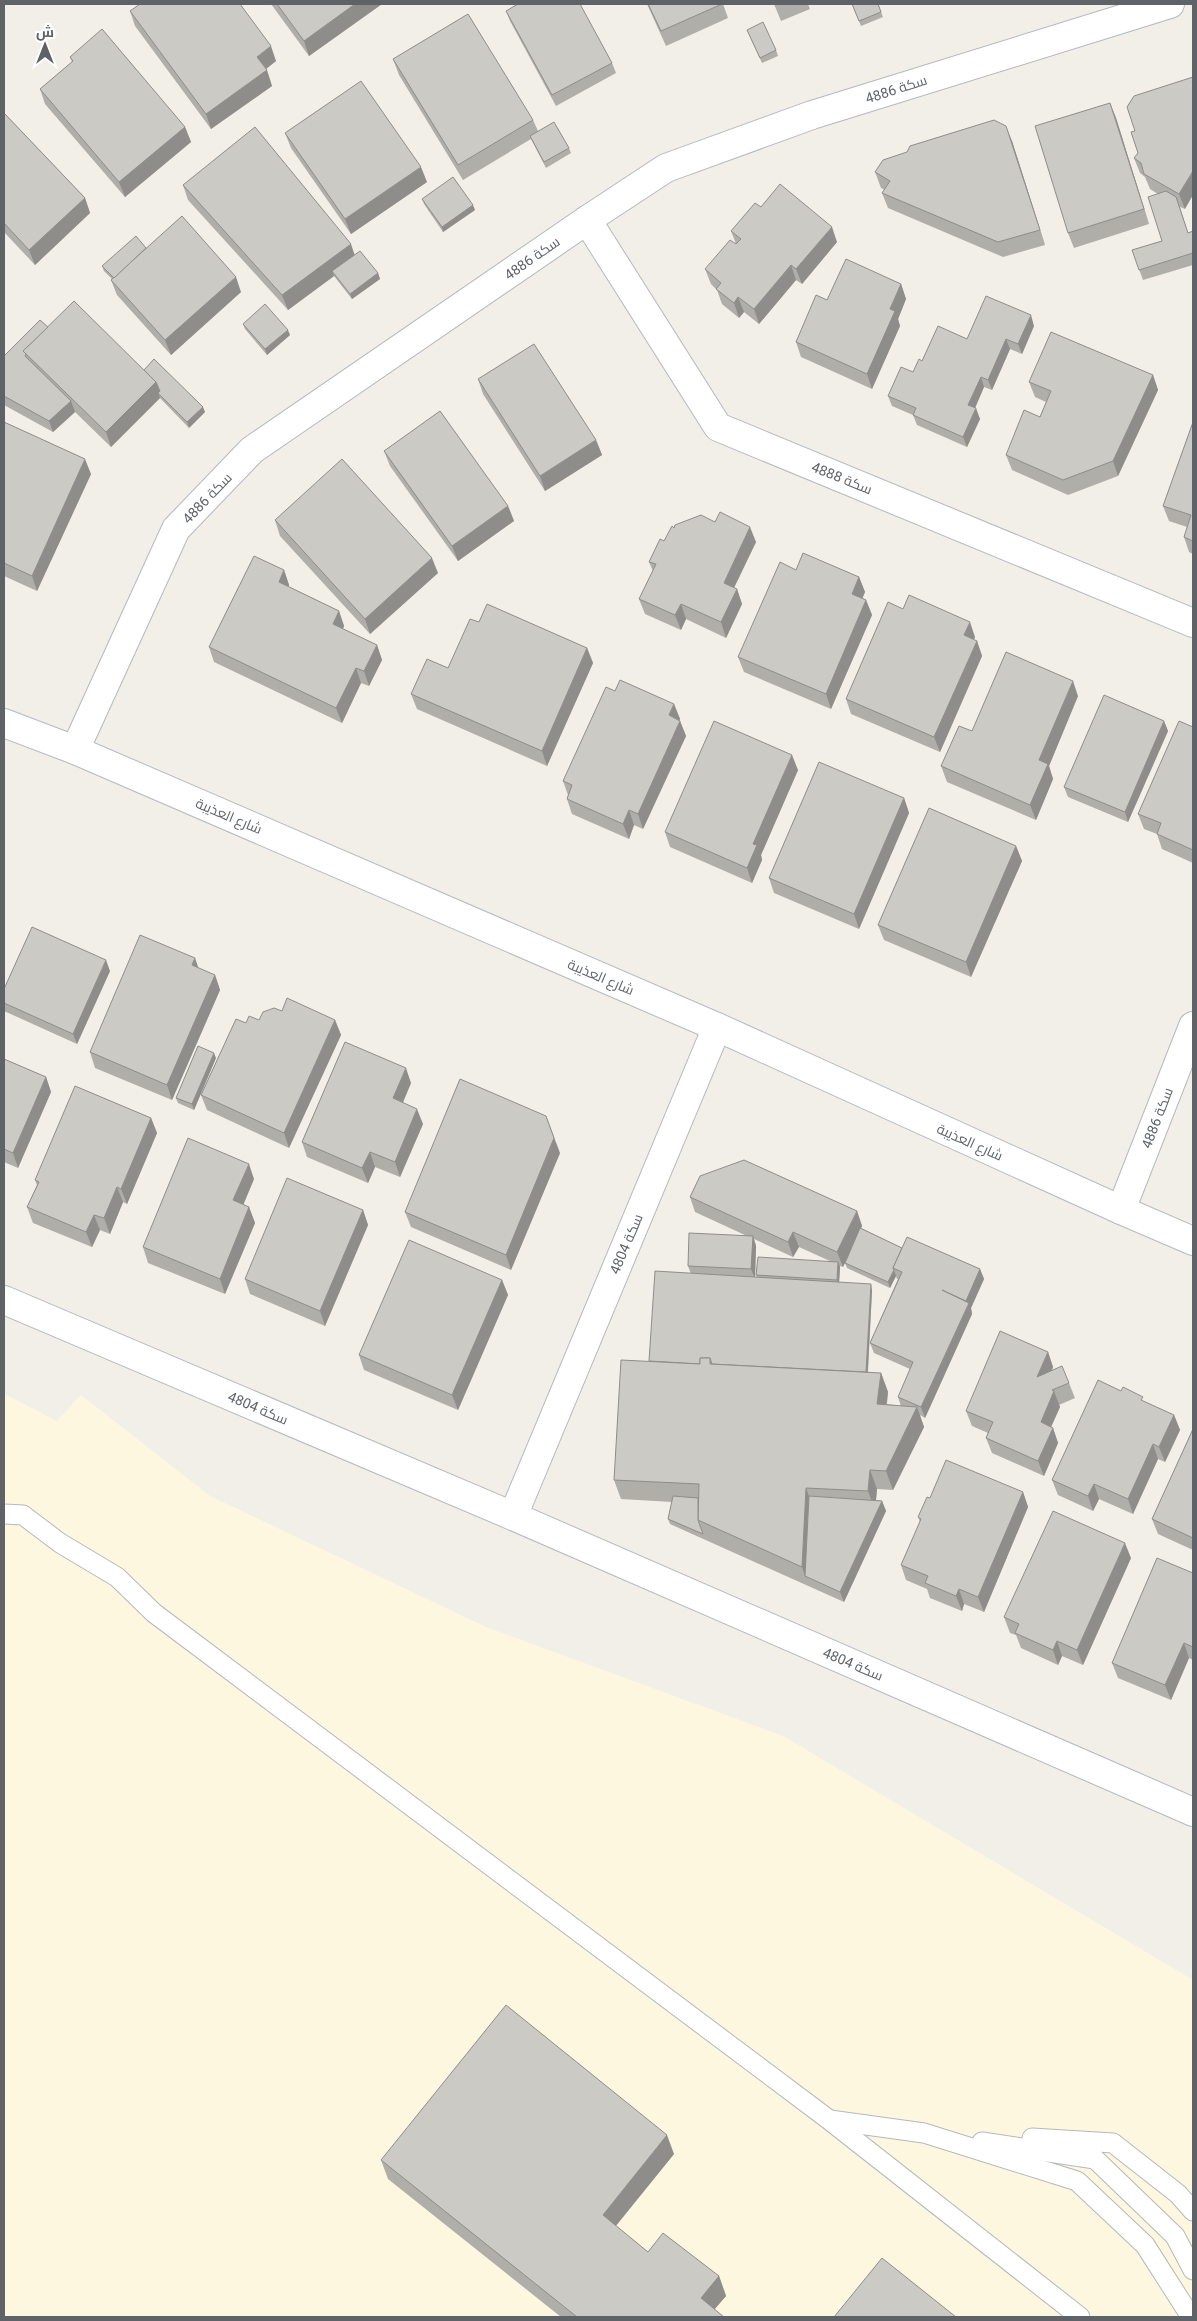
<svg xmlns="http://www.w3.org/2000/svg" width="1197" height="2321" font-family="Roboto,Cairo,sans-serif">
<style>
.commercial{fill:#fef7e0}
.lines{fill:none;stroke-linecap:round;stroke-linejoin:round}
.lane-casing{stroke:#b5b8bc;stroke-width:21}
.street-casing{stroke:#b5b8bc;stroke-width:30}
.secondary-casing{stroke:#b6babf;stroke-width:30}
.lane{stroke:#fff;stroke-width:19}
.street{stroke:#fff;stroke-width:28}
.secondary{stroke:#fff;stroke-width:28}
.wall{fill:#afaea9;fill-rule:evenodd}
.shaded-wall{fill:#8f8d8a}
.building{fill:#cccac5;stroke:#8f8d8a}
.labels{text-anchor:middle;stroke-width:4;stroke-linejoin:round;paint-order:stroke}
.street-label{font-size:14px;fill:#5f6368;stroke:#fff}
</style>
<rect width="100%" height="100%" fill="#f1efe8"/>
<polygon class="commercial" points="4,1394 57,1421 81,1395 210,1496 486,1627 783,1736 1193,1980 1193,2317 4,2317"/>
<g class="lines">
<defs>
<g id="lane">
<polyline points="4,1514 23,1515 60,1543 117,1577 154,1613 828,2119 1080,2317"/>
<polyline points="830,2120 924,2133 1077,2181 1145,2245 1191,2317"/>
<polyline points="1032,2138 1113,2143 1178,2194 1193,2211"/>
<polyline points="982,2142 1095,2159 1175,2236 1193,2270"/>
</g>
<g id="street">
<polyline points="587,220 718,427 1193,623"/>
<polyline points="75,750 176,529 252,450 587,220 666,168 812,115 1170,4"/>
<polyline points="1121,1210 1193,1026"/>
<polyline points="4,1300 513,1516 1193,1812"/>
<polyline points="513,1516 717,1027"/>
</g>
<polyline id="secondary" points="4,723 75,750 717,1027 1121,1210 1193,1241"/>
</defs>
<use href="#lane" class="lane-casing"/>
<use href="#street" class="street-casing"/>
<use href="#secondary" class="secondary-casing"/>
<use href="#lane" class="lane"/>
<use href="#street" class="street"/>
<use href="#secondary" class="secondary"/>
</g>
<g class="wall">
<polygon points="271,4 382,4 309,56"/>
<polygon points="647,4 723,4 728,18 666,46"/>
<polygon points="774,4 808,4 810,9 781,21"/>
<polygon points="852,4 878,4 883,17 861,26"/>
<polygon points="130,11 276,61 266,69 272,86 211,129 135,26"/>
<polygon points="506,11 612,63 616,73 556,106 510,21"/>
<polygon points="747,30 776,50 778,56 762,63"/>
<polygon points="70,57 185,127 191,142 125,197 45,104 40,89 72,62"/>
<polygon points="393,59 533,120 538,131 569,148 571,153 546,168 531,139 463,180 399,75"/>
<polygon points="1193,77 1185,209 1180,207 1188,233 1193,231 1193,265 1143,280 1132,250 1162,241 1158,194 1150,189 1145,177 1140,173 1134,158 1138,153 1135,131"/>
<polygon points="1110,103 1116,118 1149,224 1074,248 1068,233"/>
<polygon points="4,113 85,198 90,213 35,265 4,232"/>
<polygon points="285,133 427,182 351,234 291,148"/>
<polygon points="1012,141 1045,245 1003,257 888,208 882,193 885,190 881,188 875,172"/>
<polygon points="183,185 354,255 378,273 380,279 352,299 334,276 288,310 188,200"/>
<polygon points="422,199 475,210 443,232 424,204"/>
<polygon points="761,207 837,242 802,284 796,280 759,324 744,312 739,318 722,304 717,290 711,284 705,269 736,244 731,231"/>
<polygon points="146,248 241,292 171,355 117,295 111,280 112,279 104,271 102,266"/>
<polygon points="901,284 906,299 898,319 900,326 872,389 801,357 796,342 827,300"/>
<polygon points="243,324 290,335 267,355 245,329"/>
<polygon points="1034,326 1022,354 1010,349 992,390 984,387 975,408 980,419 967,447 917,425 913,415 892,406 888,396 913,372 922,361 967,339"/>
<polygon points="48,327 144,370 205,412 189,428 160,398 111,447 75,412 53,432 4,405 4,356"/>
<polygon points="1153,375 1158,390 1118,476 1068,495 1012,470 1006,455 1040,417 1046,402 1035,397 1029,382"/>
<polygon points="478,379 596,440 602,455 545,491 483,394"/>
<polygon points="4,422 91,474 37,591 4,576"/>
<polygon points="1193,422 1193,554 1189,552 1184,537 1187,527 1169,521 1163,506"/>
<polygon points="384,451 508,506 514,521 458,561 390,466"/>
<polygon points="275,520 438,573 370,634 280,536"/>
<polygon points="674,528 756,542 734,588 737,589 742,604 726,638 686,619 681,630 645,614 639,599 653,571 649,562"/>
<polygon points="284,570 289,585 289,587 339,611 344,626 343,629 377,645 382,660 369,686 361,683 342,723 214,662 209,647"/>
<polygon points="796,570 859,577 865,592 862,598 866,600 872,615 831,709 744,672 738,657"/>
<polygon points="903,609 975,637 974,640 977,641 982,656 940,752 851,714 846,699"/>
<polygon points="479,622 587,648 593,663 547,766 417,709 411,694 448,668"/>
<polygon points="615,691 674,704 680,719 679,720 680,721 686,736 643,829 634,825 629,839 572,814 567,799 568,795 563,781"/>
<polygon points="1078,696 1049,766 1053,779 1036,820 947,782 941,766 972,731"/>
<polygon points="1164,721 1168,731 1128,822 1068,797 1064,787"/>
<polygon points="1193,727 1193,863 1162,849 1157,834 1144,829 1138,814"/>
<polygon points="798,770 761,855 762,860 752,883 670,847 665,832"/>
<polygon points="904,798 909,813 859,929 774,893 769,878"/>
<polygon points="1016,846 1022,861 971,977 884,940 878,925"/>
<polygon points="195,958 198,968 215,975 220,990 172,1100 95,1068 90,1052"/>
<polygon points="110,971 77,1044 4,1011 4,989"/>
<polygon points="282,1011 335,1020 341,1035 289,1148 207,1110 201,1095 246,1023 259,1020"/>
<polygon points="216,1058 194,1110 178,1103 176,1098"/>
<polygon points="4,1059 46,1077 51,1092 18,1168 4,1162"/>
<polygon points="411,1083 403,1103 423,1124 400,1177 375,1167 368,1183 307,1157 302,1142"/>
<polygon points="151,1118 157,1133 127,1204 123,1202 110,1234 100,1230 92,1247 33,1223 27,1207 37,1185 35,1180"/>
<polygon points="560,1153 511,1270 411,1227 405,1212"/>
<polygon points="254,1179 243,1205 249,1207 255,1223 225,1294 148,1263 143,1247"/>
<path d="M690 1197 857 1211 862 1226 861 1228 902 1248 980 1269 984 1279 971 1308 972 1314 925 1418 920 1415 924 1427 893 1490 877 1489 876 1500 882 1501 886 1511 844 1602 670 1524 668 1519 672 1502 621 1499 614 1480 649 1361 691 1274 688 1266 747 1236 695 1212ZM754 1239 793 1257 799 1247 830 1261 756 1275 757 1278 755 1277 756 1246ZM849 1254 845 1263 847 1268 890 1288 896 1276 897 1279H898L870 1343 874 1353 910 1369 898 1397 901 1406 887 1404 888 1392 881 1373H868L872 1290 839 1282 840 1266 843 1267Z"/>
<polygon points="363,1210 368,1225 325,1326 250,1294 245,1279"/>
<polygon points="502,1280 508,1295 458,1410 364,1370 359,1355"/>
<polygon points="1048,1352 1053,1367 1052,1371 1069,1383 1075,1398 1059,1405 1060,1407 1051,1427 1053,1428 1058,1443 1044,1476 992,1453 986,1438 988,1433 972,1426 966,1411"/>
<polygon points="1121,1391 1174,1415 1180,1430 1165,1462 1158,1459 1133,1514 1099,1499 1093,1511 1058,1495 1052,1480"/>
<polygon points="1193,1429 1193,1550 1158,1534 1152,1519"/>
<polygon points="1023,1492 1028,1507 984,1612 964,1604 962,1611 930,1598 927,1589 906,1580 901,1565 920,1522 918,1517 930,1498"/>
<polygon points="1131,1558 1083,1665 1062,1656 1058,1665 1021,1648 1016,1635 1010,1633 1004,1617"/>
<polygon points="1193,1573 1193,1660 1189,1658 1171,1700 1118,1678 1112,1663"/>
<polygon points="674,2154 616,2226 648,2252 719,2276 726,2296 714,2309 724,2317 561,2317 388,2179 381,2160"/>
</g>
<g class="shaded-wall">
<polygon points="355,4 382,4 309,56 304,41"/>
<polygon points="271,46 276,61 262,72 257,57"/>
<polygon points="267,70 272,86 211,129 206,114"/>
<polygon points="1110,103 1116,118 1149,224 1144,209"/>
<polygon points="1006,126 1012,141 1045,245 1040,230"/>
<polygon points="185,127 191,142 125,197 119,182"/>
<polygon points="421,167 427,182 351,234 345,219"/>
<polygon points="1193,171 1193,195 1185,209 1179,194"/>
<polygon points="85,198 90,213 35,265 29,250"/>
<polygon points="473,205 475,210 443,232 442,227"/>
<polygon points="832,227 837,242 802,284 796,269"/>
<polygon points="351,244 356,259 332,271 334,276 288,310 282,295"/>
<polygon points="791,265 796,280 759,324 754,309"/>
<polygon points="378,273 380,279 352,299 350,294"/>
<polygon points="236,277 241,292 171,355 165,340"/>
<polygon points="901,284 906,299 898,319 900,326 872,389 867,374 890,309"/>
<polygon points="738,297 744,312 739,318 734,303"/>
<polygon points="1031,315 1034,326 1022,354 1018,344"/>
<polygon points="288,330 290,335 267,355 265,349"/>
<polygon points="1006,339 1010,349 992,390 988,380"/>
<polygon points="1153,375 1158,390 1118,476 1113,461"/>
<polygon points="981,377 984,387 972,415 968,405"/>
<polygon points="156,382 161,396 158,393 160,398 111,447 106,432"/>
<polygon points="71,401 75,412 53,432 49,421"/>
<polygon points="203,407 205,412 189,428 187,422"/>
<polygon points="976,408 980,419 967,447 963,437"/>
<polygon points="596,440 602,455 545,491 540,476"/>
<polygon points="85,459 91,474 37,591 32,576"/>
<polygon points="508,506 514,521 458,561 452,546"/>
<polygon points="750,527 756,542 729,598 724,583"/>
<polygon points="432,558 438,573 370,634 365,619"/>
<polygon points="284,570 289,585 284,597 279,582"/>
<polygon points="859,577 865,592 858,609 852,594"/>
<polygon points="737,589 742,604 726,638 721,622"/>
<polygon points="866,600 872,615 831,709 826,694"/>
<polygon points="681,604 686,619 681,630 675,615"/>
<polygon points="339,611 344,626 338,639 333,624"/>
<polygon points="970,622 975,637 969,650 964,635"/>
<polygon points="977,641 982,656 940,752 934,737"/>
<polygon points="377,645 382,660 369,686 364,671"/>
<polygon points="587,648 593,663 547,766 542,751"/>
<polygon points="356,668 361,683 342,723 336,708"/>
<polygon points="1073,681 1078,696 1049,766 1053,779 1036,820 1030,805 1039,760"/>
<polygon points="674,704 680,719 674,731 669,715"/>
<polygon points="680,721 686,736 643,829 638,814"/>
<polygon points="1164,721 1168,731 1128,822 1125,812"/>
<polygon points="792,755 798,770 761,855 762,860 752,883 747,868 753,844"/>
<polygon points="904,798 909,813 859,929 854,914"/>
<polygon points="629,810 634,825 629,839 623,824"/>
<polygon points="1016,846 1022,861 971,977 966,962"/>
<polygon points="195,958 200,973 192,965"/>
<polygon points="106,960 110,971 77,1044 73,1034"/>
<polygon points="215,975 220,990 172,1100 167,1085"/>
<polygon points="335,1020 341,1035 289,1148 284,1133"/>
<polygon points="214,1053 216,1058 194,1110 192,1104"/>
<polygon points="406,1068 411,1083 398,1113 393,1098"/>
<polygon points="46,1077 51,1092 18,1168 13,1153"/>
<polygon points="417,1109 423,1124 400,1177 395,1162"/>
<polygon points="546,1116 560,1153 511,1270 506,1255"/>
<polygon points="151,1118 157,1133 127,1204 121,1189"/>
<polygon points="370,1152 375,1167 368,1183 362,1168"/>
<polygon points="249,1164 254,1179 239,1215 233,1200"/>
<polygon points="117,1187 123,1202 110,1234 104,1218"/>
<polygon points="249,1207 255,1223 225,1294 220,1279"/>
<polygon points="363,1210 368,1225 325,1326 320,1311"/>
<polygon points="857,1211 862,1226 843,1267 837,1252"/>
<polygon points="94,1215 100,1230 92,1247 86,1232"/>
<polygon points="793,1232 799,1247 793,1257 788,1242"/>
<polygon points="753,1236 756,1246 755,1279 751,1269"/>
<polygon points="838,1262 840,1267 839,1285 837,1280"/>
<polygon points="980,1269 984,1279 971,1308 972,1314 925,1418 921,1407 968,1306 966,1301"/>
<polygon points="894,1270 896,1276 890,1288 888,1282"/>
<polygon points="502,1280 508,1295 458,1410 452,1395"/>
<polygon points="871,1284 872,1290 867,1385 865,1380"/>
<polygon points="1048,1352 1053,1367 1043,1392 1037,1377"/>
<polygon points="881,1373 888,1392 884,1423 877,1404"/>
<polygon points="1054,1391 1060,1407 1046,1438 1041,1422"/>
<polygon points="917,1407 924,1427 893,1490 886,1471"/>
<polygon points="1174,1415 1180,1430 1165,1462 1159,1447"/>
<polygon points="1053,1428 1058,1443 1044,1476 1038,1461"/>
<polygon points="1153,1444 1158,1459 1133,1514 1128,1499"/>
<polygon points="870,1470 877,1489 875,1510 868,1491"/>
<polygon points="1094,1484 1099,1499 1093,1511 1088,1496"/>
<polygon points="806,1488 813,1507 805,1576 802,1567"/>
<polygon points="1023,1492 1028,1507 984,1612 978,1597"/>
<polygon points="882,1501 886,1511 844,1602 840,1592"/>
<polygon points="1125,1543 1131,1558 1083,1665 1077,1650"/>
<polygon points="959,1589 964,1604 962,1611 956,1596"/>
<polygon points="1057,1641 1062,1656 1058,1665 1053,1650"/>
<polygon points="1184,1643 1189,1658 1171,1700 1165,1685"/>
<polygon points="667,2135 674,2154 609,2234 603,2215"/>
<polygon points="719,2276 726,2296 708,2317 701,2298"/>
</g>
<g class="building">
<polygon points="140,4 240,4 271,46 257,57 267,70 206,114 130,11"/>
<polygon points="277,4 355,4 304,41"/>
<polygon points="518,4 580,4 612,63 552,95 506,11"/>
<polygon points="648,4 722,4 661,31"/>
<polygon points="852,4 878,4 881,12 859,21"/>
<polygon points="468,14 533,120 458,165 393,59"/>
<polygon points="763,22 776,50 760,58 747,30"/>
<polygon points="102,29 185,127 119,182 40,89 73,61 70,57"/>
<polygon points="1193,77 1193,171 1179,194 1144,174 1141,163 1134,158 1138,153 1131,132 1135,131 1127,107 1134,96"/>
<polygon points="361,81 421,167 345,219 285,133"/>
<polygon points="1110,103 1144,209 1068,233 1035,126"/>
<polygon points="4,113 85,198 29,250 4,223"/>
<polygon points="994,120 1006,126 1040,230 998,242 882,193 890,181 875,172 883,160 907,152 910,146"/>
<polygon points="554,122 569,148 544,162 530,136"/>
<polygon points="255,127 351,244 282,295 183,185"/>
<polygon points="453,177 473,205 442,227 422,199"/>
<polygon points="780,184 832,227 796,269 791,265 754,309 738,297 734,303 716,289 721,283 705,269 730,240 736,244 741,239 731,231 755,203 761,207"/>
<polygon points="1166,191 1176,197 1188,233 1193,231 1193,253 1139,270 1132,250 1162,241 1148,197"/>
<polygon points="182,216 236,277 165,340 111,280"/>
<polygon points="136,236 146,248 114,278 102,266"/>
<polygon points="360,251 378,273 350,294 332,271"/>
<polygon points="846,259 901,284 890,309 895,311 867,374 796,342 816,295 827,300"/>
<polygon points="986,296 1031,315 1018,344 1006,339 988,380 981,377 968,405 976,408 963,437 913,415 916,408 888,396 901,367 913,372 919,359 922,361 938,326 967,339"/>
<polygon points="74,301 156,382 106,432 23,351"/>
<polygon points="265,304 288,330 265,349 243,324"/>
<polygon points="40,320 48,327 23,351 26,354 25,356 71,401 49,421 4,396 4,356"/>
<polygon points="1051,332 1153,375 1113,461 1063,480 1006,455 1024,410 1040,417 1051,391 1029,382"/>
<polygon points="534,344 596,440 540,476 478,379"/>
<polygon points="154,359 203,407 187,422 158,393 160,391 156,382 144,370"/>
<polygon points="440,411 508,506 452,546 384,451"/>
<polygon points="4,422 85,459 32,576 4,563"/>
<polygon points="1193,422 1193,541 1184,537 1191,515 1163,506"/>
<polygon points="342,459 432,558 365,619 275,520"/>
<polygon points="720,512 750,527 724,583 737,589 721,622 681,604 675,615 639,599 656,564 649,562 660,539 664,541 672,526 674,528 675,525 701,515 715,522"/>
<polygon points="803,553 859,577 852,594 866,600 826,694 738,657 780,562 796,570"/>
<polygon points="254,556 284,570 279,582 339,611 333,624 377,645 364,671 356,668 336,708 209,647"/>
<polygon points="909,595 970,622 964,635 977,641 934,737 846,699 888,602 903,609"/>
<polygon points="487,604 587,648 542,751 411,694 427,659 448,668 470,619 479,622"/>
<polygon points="1006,652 1073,681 1039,760 1048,764 1030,805 941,766 959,726 972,731"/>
<polygon points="620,680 674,704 669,715 680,721 638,814 629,810 623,824 567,799 572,785 563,781 606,687 615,691"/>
<polygon points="1104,695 1164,721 1125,812 1064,787"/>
<polygon points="714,721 792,755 753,844 757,845 747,868 665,832"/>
<polygon points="1179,721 1193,727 1193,850 1157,834 1161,823 1138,814"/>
<polygon points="819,762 904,798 854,914 769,878"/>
<polygon points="929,808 1016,846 966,962 878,925"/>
<polygon points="32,927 106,960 73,1034 4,1003 4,989"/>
<polygon points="140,935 195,958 192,965 215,975 167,1085 90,1052"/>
<polygon points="287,998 335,1020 284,1133 201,1095 236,1019 246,1023 249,1016 259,1020 263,1012 274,1008 282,1011"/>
<polygon points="345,1042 406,1068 393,1098 417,1109 395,1162 370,1152 362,1168 302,1142"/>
<polygon points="198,1046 214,1053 192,1104 176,1098"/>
<polygon points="4,1059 46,1077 13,1153 4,1149"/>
<polygon points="460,1079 546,1116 554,1138 506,1255 405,1212"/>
<polygon points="75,1086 151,1118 121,1189 117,1187 104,1218 94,1215 86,1232 27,1207 39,1182 35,1180"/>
<polygon points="188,1138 249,1164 233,1200 249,1207 220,1279 143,1247"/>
<polygon points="744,1160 857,1211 837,1252 793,1232 788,1242 690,1197 700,1176"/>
<polygon points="287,1178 363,1210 320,1311 245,1279"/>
<polygon points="860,1228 902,1248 893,1268 894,1270 888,1282 845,1263"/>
<polygon points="689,1233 753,1236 751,1269 688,1266"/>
<polygon points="907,1237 980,1269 966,1301 942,1290 969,1303 921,1407 898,1397 913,1362 870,1343 902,1272 893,1268"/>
<polygon points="409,1240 502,1280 452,1395 359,1355"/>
<polygon points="758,1257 838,1262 837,1280 756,1275"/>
<polygon points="655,1271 871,1284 866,1372 712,1364 710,1358 700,1358 700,1364 649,1361"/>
<polygon points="1000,1331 1048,1352 1037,1377 1062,1366 1069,1383 1052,1390 1054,1391 1041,1422 1053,1428 1038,1461 986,1438 993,1422 966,1411"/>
<polygon points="700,1358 710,1358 710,1364 881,1373 877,1404 917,1407 886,1471 870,1470 868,1491 806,1488 802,1567 698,1520 699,1484 614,1480 621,1360 700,1364"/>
<polygon points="1098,1380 1121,1391 1123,1387 1143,1397 1141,1400 1174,1415 1159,1447 1153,1444 1128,1499 1094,1484 1088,1496 1052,1480"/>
<polygon points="1193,1429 1193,1538 1152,1519"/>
<polygon points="946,1460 1023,1492 978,1597 959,1589 956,1596 925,1583 928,1576 901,1565 921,1519 918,1517 927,1497 930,1498"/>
<polygon points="673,1496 698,1498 698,1520 703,1534 668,1519"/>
<polygon points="809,1496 882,1501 840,1592 805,1576"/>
<polygon points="1053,1511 1125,1543 1077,1650 1057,1641 1053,1650 1015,1633 1019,1624 1004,1617"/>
<polygon points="1157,1558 1193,1573 1193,1647 1184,1643 1165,1685 1112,1663"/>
<polygon points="506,2005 667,2135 603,2215 648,2252 663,2233 719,2276 701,2298 724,2317 577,2317 381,2160"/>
<polygon points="882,2258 956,2317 834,2317"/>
</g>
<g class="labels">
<g class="street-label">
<text transform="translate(896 89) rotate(-18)" y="5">سكة 4886</text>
<text transform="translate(532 258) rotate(-35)" y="5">سكة 4886</text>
<text transform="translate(842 478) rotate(22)" y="5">سكة 4888</text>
<text transform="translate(207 498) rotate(-46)" y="5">سكة 4886</text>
<text transform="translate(229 816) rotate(23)" y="5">شارع العذيبة</text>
<text transform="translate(601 977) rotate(23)" y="5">شارع العذيبة</text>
<text transform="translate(1157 1118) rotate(-69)" y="5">سكة 4886</text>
<text transform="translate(970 1142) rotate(24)" y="5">شارع العذيبة</text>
<text transform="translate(626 1244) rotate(-67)" y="5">سكة 4804</text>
<text transform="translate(258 1408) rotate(23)" y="5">سكة 4804</text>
<text transform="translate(853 1664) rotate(23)" y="5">سكة 4804</text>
</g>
</g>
<rect width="1197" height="2321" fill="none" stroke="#5f6368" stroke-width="10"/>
<g transform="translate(45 45)" stroke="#ffffff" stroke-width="4" paint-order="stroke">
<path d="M0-4L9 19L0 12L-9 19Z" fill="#5f6368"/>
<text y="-8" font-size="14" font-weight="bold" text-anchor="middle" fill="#5f6368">ش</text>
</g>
</svg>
